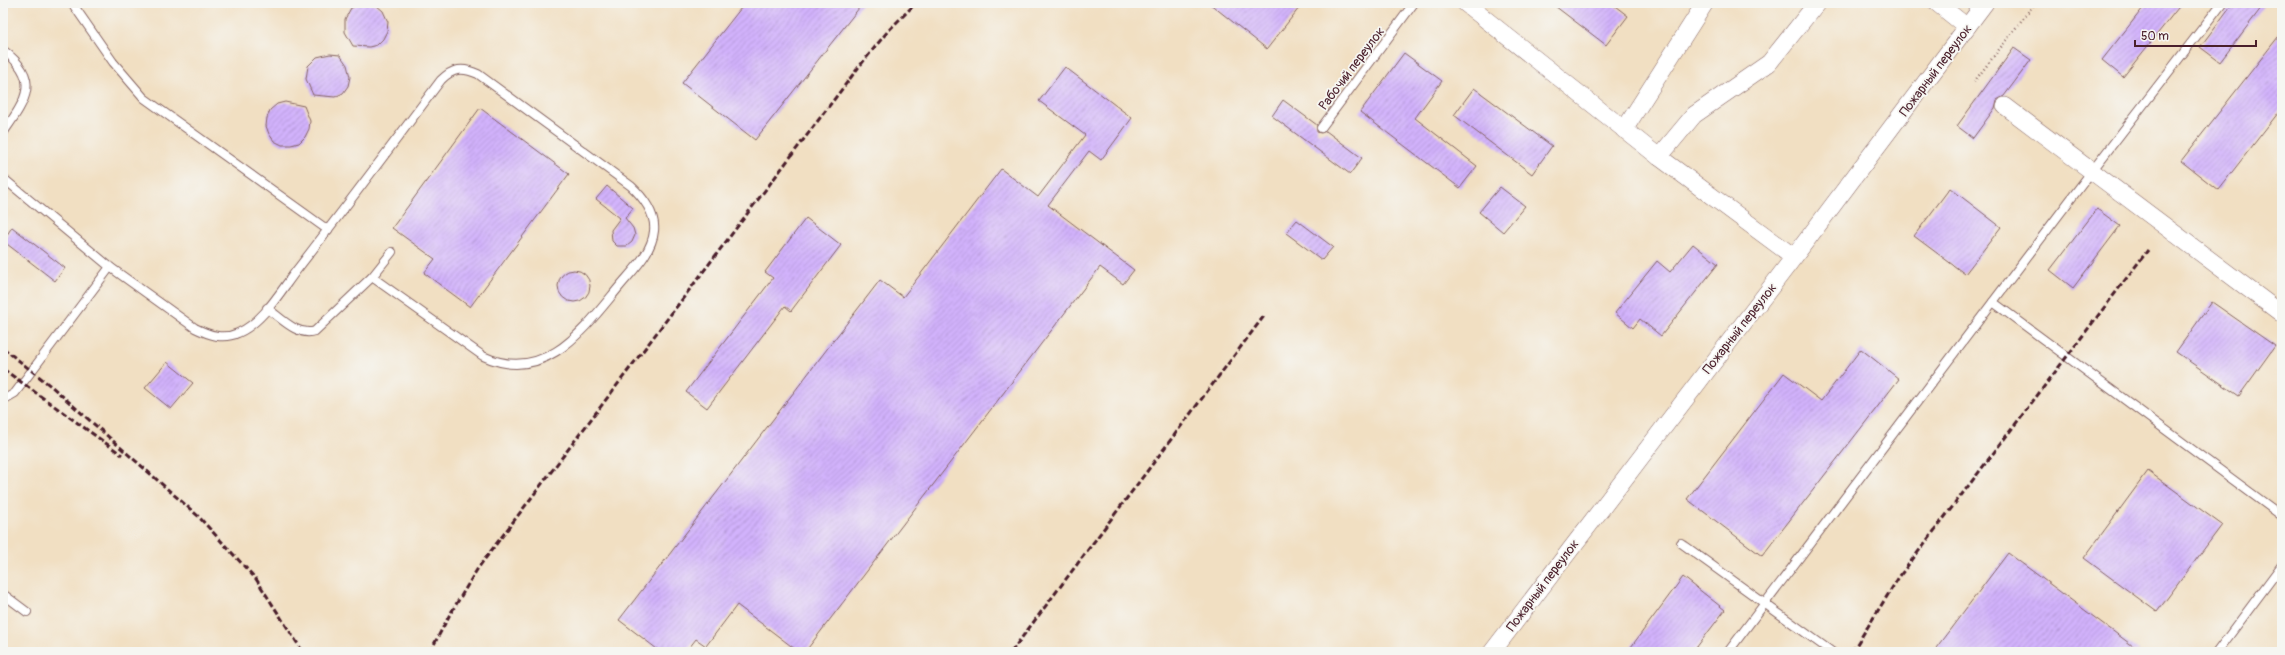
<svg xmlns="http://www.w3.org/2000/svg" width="2285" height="655" font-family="Pangolin,sans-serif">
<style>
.building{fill:url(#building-hatch)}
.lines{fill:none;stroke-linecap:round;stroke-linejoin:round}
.lane-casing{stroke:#846260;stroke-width:10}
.street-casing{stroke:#846260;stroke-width:18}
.path{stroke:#846260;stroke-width:2.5;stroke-dasharray:1 3;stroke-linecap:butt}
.lane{stroke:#fff;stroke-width:8}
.street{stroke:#fff;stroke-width:17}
.rail{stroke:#4a1f2b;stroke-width:3;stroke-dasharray:6 3;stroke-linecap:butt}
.labels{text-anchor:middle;stroke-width:3.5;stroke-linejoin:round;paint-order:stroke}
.street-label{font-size:13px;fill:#4a1f2b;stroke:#f6f6f2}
</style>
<defs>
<pattern id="building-hatch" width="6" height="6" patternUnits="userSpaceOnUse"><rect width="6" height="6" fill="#d2b2fc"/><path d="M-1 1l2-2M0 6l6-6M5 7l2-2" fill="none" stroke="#ac90cc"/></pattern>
</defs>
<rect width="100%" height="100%" fill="#f6f6f2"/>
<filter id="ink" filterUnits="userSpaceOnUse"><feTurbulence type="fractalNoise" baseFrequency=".025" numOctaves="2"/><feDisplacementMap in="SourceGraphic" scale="8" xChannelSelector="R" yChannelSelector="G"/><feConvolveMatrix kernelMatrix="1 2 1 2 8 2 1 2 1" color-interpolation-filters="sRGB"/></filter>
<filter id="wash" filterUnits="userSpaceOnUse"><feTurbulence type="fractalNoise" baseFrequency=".012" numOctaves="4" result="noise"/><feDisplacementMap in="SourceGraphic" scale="16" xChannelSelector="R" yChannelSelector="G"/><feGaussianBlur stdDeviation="0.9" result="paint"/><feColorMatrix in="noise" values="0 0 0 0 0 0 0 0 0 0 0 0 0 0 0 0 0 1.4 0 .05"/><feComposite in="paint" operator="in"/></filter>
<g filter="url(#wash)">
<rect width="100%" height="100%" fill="#f1dfc2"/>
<g id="blocks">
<g class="building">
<polygon points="367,3 376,5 383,11 388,22 387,31 383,39 377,45 369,47 353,46 345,32 345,19 351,8 359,4"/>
<polygon points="745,3 863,3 755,140 682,83"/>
<polygon points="1209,3 1303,3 1267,49"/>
<polygon points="1551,3 1611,3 1628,16 1606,45"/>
<polygon points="2147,3 2182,3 2123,77 2102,60"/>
<polygon points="2233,3 2265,3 2220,62 2200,47"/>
<polygon points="2282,32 2282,108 2218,190 2181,161"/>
<polygon points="2014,48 2031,60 2004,96 1997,100 1995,108 1973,138 1957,126"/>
<polygon points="1404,53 1442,81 1415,118 1477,166 1460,188 1360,112"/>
<polygon points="330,54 340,55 347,65 350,77 348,86 343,93 335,97 313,95 306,79 308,66 317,57"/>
<polygon points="1065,67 1132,118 1101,160 1089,151 1048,205 1134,270 1123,284 1100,267 805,652 799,652 737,605 706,646 696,639 686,652 661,652 619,620 880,280 903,297 1001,169 1038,197 1085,135 1039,101"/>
<polygon points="1474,88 1552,146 1532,174 1454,115"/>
<polygon points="1283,100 1317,125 1317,132 1321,133 1326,131 1362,158 1350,174 1272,116"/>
<polygon points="285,102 304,106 310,121 309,129 305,137 299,143 291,145 282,145 274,141 269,134 266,126 267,118 270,110 277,104"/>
<polygon points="480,108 569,174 470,307 424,273 435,259 392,228"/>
<polygon points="607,186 633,208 625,218 633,228 635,235 632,242 627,246 617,246 612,241 611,230 620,218 596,199"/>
<polygon points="1500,187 1525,206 1503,232 1479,212"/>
<polygon points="1950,188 2001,227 1965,274 1914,236"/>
<polygon points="2097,209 2120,226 2073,288 2050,270"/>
<polygon points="806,218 841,245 791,311 785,306 707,408 686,392 773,278 765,272"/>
<polygon points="1297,220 1333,247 1322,260 1286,233"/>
<polygon points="12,227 65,268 55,281 3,241"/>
<polygon points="1693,244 1718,264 1661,336 1640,319 1633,328 1615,313 1657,261 1670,272"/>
<circle cx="574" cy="286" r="16"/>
<polygon points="2212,302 2275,346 2239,396 2176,352"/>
<polygon points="1861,349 1899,379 1762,556 1687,499 1784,373 1821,401"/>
<polygon points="167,362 193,383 171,409 145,388"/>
<polygon points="2148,471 2222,525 2157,612 2084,558"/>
<polygon points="2008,553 2141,652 1933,652"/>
<polygon points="1683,577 1725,610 1693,652 1638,652 1631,647"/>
</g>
</g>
</g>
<g filter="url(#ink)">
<use href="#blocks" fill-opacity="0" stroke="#846260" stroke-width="1"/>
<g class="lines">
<defs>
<g id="lane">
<polyline points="72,3 113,62 144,98 328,230"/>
<path d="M3 50C42 79 26 100 3 133"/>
<polyline points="1321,128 1414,3"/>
<path d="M3 178 110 267 195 328C209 335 223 340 238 333 263 322 280 292 296 271 345 208 393 144 441 80 453 68 463 67 478 74L631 186C643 197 656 214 654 231 652 253 632 271 619 287 584 329 545 385 483 356L372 277"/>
<polyline points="1993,302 2282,516"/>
<path d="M267 308C281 318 298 337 315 331L372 277 392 252"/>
<polyline points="3,400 15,393 110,267"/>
<polyline points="1681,543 1832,652"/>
<polyline points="3,594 27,612"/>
<polyline points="1728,652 2092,171 2222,3"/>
<polyline points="2217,652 2282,565"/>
</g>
<g id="street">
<polyline points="1465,3 1659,157 1794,257"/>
<polyline points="1937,3 1967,27"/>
<polyline points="2005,106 2282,314"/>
<polyline points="1624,130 1705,3"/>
<polyline points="1659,157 1694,115 1769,63 1817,3"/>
<polyline points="1492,652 1794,257 1985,3"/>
</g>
</defs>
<use href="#lane" class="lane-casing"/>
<use href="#street" class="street-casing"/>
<polyline class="path" points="1974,82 2035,3"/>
<use href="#lane" class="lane"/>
<use href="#street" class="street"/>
<g class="rail">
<polyline points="3,348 52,387 198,516 256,579 303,652"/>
<polyline points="3,369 122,455"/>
<polyline points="430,652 449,616 478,568 858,68 888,31 916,3"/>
<polyline points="1011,652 1264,316"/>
<polyline points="1852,652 1899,577 2148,250"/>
</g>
</g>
</g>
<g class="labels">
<g class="street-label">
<text transform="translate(1351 68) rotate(-53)" y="5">Рабочий переулок</text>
<text transform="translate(1935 70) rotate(-53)" y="5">Пожарный переулок</text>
<text transform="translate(1739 328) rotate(-52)" y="5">Пожарный переулок</text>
<text transform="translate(1542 585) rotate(-53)" y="5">Пожарный переулок</text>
</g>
</g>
<rect width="2285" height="655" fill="none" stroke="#f6f6f2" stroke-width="16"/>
<path d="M2135 40v6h121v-6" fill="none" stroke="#4a1f2b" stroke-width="2"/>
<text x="2141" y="40" font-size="12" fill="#4a1f2b" stroke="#f6f6f2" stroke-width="3" paint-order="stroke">50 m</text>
</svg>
